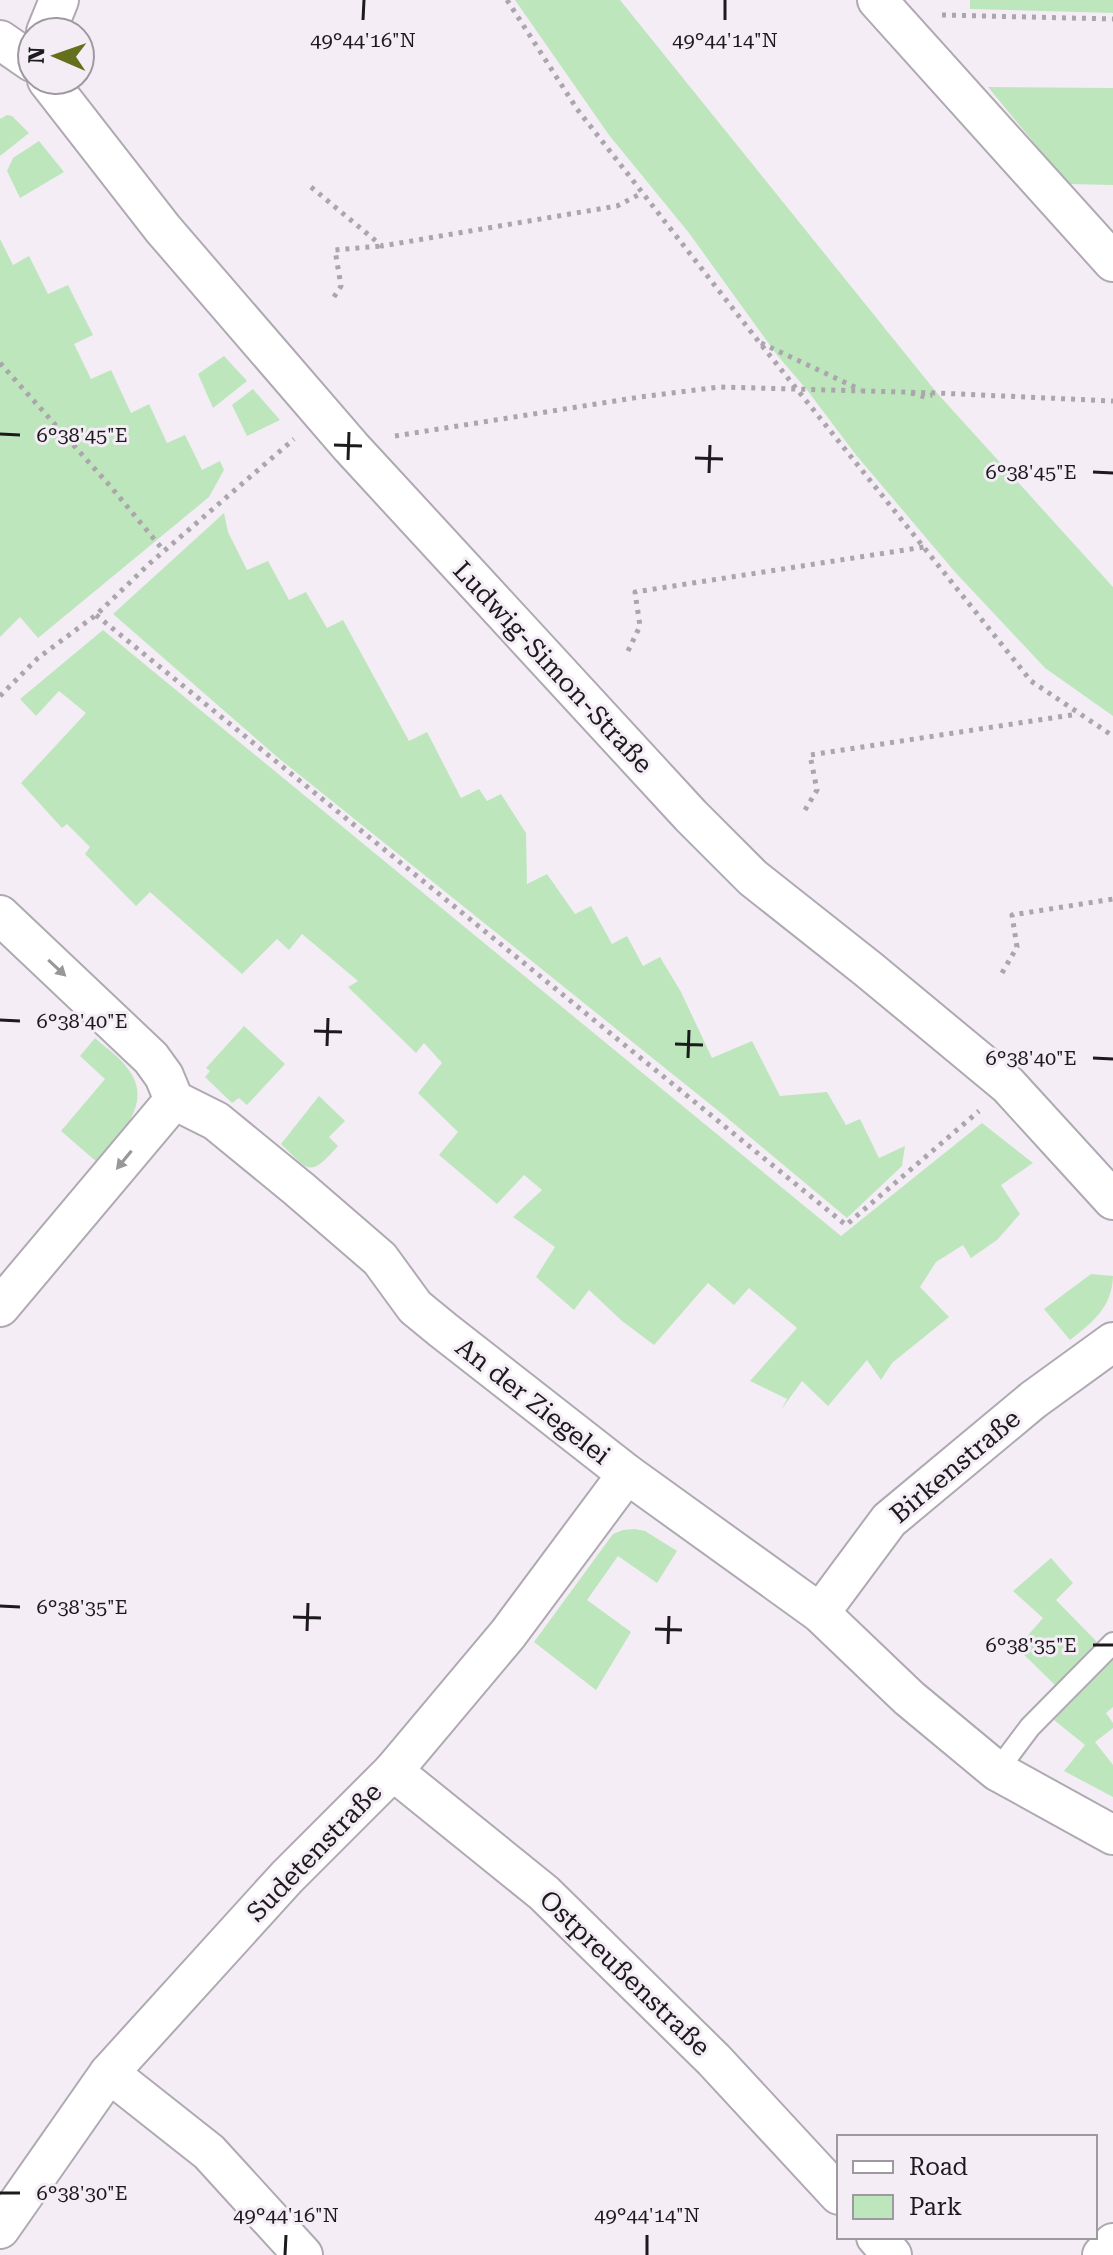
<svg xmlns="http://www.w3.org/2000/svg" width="1113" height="2255" font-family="'Roboto Serif',serif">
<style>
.green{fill:#bee6bd}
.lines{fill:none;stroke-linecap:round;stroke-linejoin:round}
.service-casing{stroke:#afa9b2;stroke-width:24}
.minor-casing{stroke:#afa9b2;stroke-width:42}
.path{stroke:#aba5ac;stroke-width:5;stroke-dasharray:4 6;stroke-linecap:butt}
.service{stroke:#fff;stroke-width:20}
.minor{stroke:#fff;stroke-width:38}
.oneway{fill:#999899}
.ticks{fill:none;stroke:#1c1a1d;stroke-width:3}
.labels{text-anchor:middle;stroke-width:6;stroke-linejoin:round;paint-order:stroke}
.street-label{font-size:26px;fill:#1c1a1d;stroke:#f4edf6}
.ticks-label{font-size:20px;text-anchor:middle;fill:#1c1a1d;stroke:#f4edf6;stroke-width:6;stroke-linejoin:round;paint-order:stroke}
</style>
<rect width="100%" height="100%" fill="#f4edf6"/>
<g class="green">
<polygon points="515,0 620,0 937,393 1113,587 1113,716 1045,668 955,572 856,455 807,390 777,355 689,233 609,135"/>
<polygon points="970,0 1113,0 1113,13 970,9"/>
<polygon points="988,87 1113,88 1113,185 1068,184"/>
<polygon points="7,115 12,116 29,133 0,156 0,119"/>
<polygon points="39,141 64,172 20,198 7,171 13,158"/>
<polygon points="0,239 13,265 29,256 48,294 68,285 93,335 74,344 91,379 111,370 131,413 149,404 167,443 185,435 202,470 220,461 224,470 209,497 38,638 20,617 0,637"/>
<polygon points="224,356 247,381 213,408 198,374"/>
<polygon points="253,389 280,420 247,436 232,405"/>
<polygon points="224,513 228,532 247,570 268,561 289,600 306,592 327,628 343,620 409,741 427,732 461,798 479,789 487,801 501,794 526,833 527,884 547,874 575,914 591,906 612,944 627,936 643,966 660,957 681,992 712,1058 752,1041 780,1096 827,1092 846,1125 860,1119 879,1158 905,1146 902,1166 847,1218 726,1117 276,756 113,614"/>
<polygon points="103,630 841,1236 982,1123 1033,1163 1001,1185 1020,1214 997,1240 971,1258 963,1245 936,1262 920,1287 949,1317 892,1363 881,1380 867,1360 828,1406 802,1381 781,1410 787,1399 750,1381 797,1328 749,1288 734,1305 708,1283 654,1345 622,1321 589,1290 574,1310 536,1277 555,1247 513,1217 542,1190 524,1175 497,1204 439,1155 458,1132 418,1093 442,1063 424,1043 416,1053 348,987 358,981 302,934 289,950 277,939 242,974 150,892 136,906 85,854 90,847 67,824 62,828 21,783 86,713 59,691 36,716 20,699"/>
<polygon points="244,1026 285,1064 247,1105 239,1098 232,1103 205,1077 210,1071 206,1068"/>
<path d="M95 1038C106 1048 120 1057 128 1069 155 1104 118 1136 98 1163L61 1131 105 1079 80 1056Z"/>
<path d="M319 1096 345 1121 329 1137 338 1146C309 1178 310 1172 281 1144Z"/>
<path d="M1091 1274 1113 1276C1112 1307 1093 1322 1070 1340L1044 1309Z"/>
<polygon points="635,1529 645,1531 677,1551 657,1583 618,1556 587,1600 631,1632 596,1690 534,1642 613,1534 623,1530"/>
<polygon points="1051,1558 1073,1583 1056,1600 1097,1642 1055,1685 1017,1648 1043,1618 1013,1591"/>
<polygon points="1113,1655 1113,1707 1106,1713 1113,1723 1113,1728 1095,1742 1113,1765 1113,1797 1064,1771 1085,1745 1054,1720"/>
</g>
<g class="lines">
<defs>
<polyline id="service" points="997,1771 1030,1727 1113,1643"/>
<g id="minor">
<polyline points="877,0 1113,262"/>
<polyline points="46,32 59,0"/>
<polyline points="0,40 32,62"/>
<polyline points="47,80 163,229 351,447 691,816 753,878 868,969 1008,1085 1113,1200"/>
<polyline points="0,915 151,1058 164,1076 174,1100 216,1121 299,1189 380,1259 415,1307 443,1330 627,1474 820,1613 909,1698 997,1771 1113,1835"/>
<polyline points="0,1307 174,1100"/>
<polyline points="820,1613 889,1520 1033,1400 1113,1342"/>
<polyline points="393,1771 544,1893 714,2060 839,2195"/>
<polyline points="109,2073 209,2152 303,2255"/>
<polyline points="0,2229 109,2073 287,1877 393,1771 508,1634 627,1474"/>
<polyline points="876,2237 892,2255"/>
<polyline points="1102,2255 1113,2243"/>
</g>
</defs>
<use href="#service" class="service-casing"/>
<use href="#minor" class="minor-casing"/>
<g class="path">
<polyline points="507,0 577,109 759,342 1031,681 1113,736"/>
<polyline points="942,15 1113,19"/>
<polyline points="311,187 382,246 617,206 642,193"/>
<polyline points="334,297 341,286 335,250 381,246"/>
<polyline points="761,343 861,390"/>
<polyline points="0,363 111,487 164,551"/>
<polyline points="911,393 925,397 932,395"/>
<polyline points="395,436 640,397 720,387 937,393 1113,401"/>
<polyline points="96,615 846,1225 979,1111"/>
<polyline points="628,651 640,626 635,592 924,547"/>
<polyline points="0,696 38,658 96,615 149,564 294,439"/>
<polyline points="805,810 817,790 810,755 1078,714"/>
<polyline points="1002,973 1017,947 1012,915 1113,899"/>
</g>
<use href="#service" class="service"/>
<use href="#minor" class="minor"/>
</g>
<defs><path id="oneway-solid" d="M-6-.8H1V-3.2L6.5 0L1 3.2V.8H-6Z" transform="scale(2)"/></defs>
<g class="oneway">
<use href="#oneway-solid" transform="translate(57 968) rotate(43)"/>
<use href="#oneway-solid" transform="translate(124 1160) rotate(129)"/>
</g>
<path class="ticks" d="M363 20 364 0M725 20V0M0 434 20 435M334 445 362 446M695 458 723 459M348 460 349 432M1093 472 1113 473M709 473 710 445M0 1020 20 1021M314 1031 342 1032M675 1044 703 1045M327 1046 328 1018M688 1058 689 1030M1093 1058 1113 1059M0 1606 20 1607M293 1617 321 1618M655 1629 682 1630M307 1631 308 1603M668 1644 669 1616M1093 1645H1113M0 2193H20M285 2255 286 2235M647 2255V2235"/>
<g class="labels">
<g class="street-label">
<text transform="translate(553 667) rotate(47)" y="9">Ludwig-Simon-Straße</text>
<text transform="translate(533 1401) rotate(38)" y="9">An der Ziegelei</text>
<text transform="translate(955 1466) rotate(-40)" y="9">Birkenstraße</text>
<text transform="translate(314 1852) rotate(-46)" y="9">Sudetenstraße</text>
<text transform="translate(625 1973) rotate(44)" y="9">Ostpreußenstraße</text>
</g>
</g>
<g class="ticks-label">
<text x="363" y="47">49°44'16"N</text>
<text x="725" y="47">49°44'14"N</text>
<text x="82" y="442">6°38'45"E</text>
<text x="1031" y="479">6°38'45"E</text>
<text x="82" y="1028">6°38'40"E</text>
<text x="1031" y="1065">6°38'40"E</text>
<text x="82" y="1614">6°38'35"E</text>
<text x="1031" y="1652">6°38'35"E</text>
<text x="82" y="2200">6°38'30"E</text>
<text x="286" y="2222">49°44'16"N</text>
<text x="647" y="2222">49°44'14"N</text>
</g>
<rect x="837" y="2135" width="260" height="104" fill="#f4edf6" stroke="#9e999f" stroke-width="2"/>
<rect x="853" y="2161" width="40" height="12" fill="#ffffff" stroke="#9e999f" stroke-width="2"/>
<text x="909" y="2175" font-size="24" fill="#1c1a1d">Road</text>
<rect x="853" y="2195" width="40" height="24" fill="#bee6bd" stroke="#9e999f" stroke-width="2"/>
<text x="909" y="2215" font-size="24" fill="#1c1a1d">Park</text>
<g transform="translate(56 56) rotate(272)"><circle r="38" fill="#f4edf6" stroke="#9e999f" stroke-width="2"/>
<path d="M0-6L14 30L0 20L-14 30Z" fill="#64701b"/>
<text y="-12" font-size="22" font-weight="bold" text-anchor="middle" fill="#1c1a1d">N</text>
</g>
</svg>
